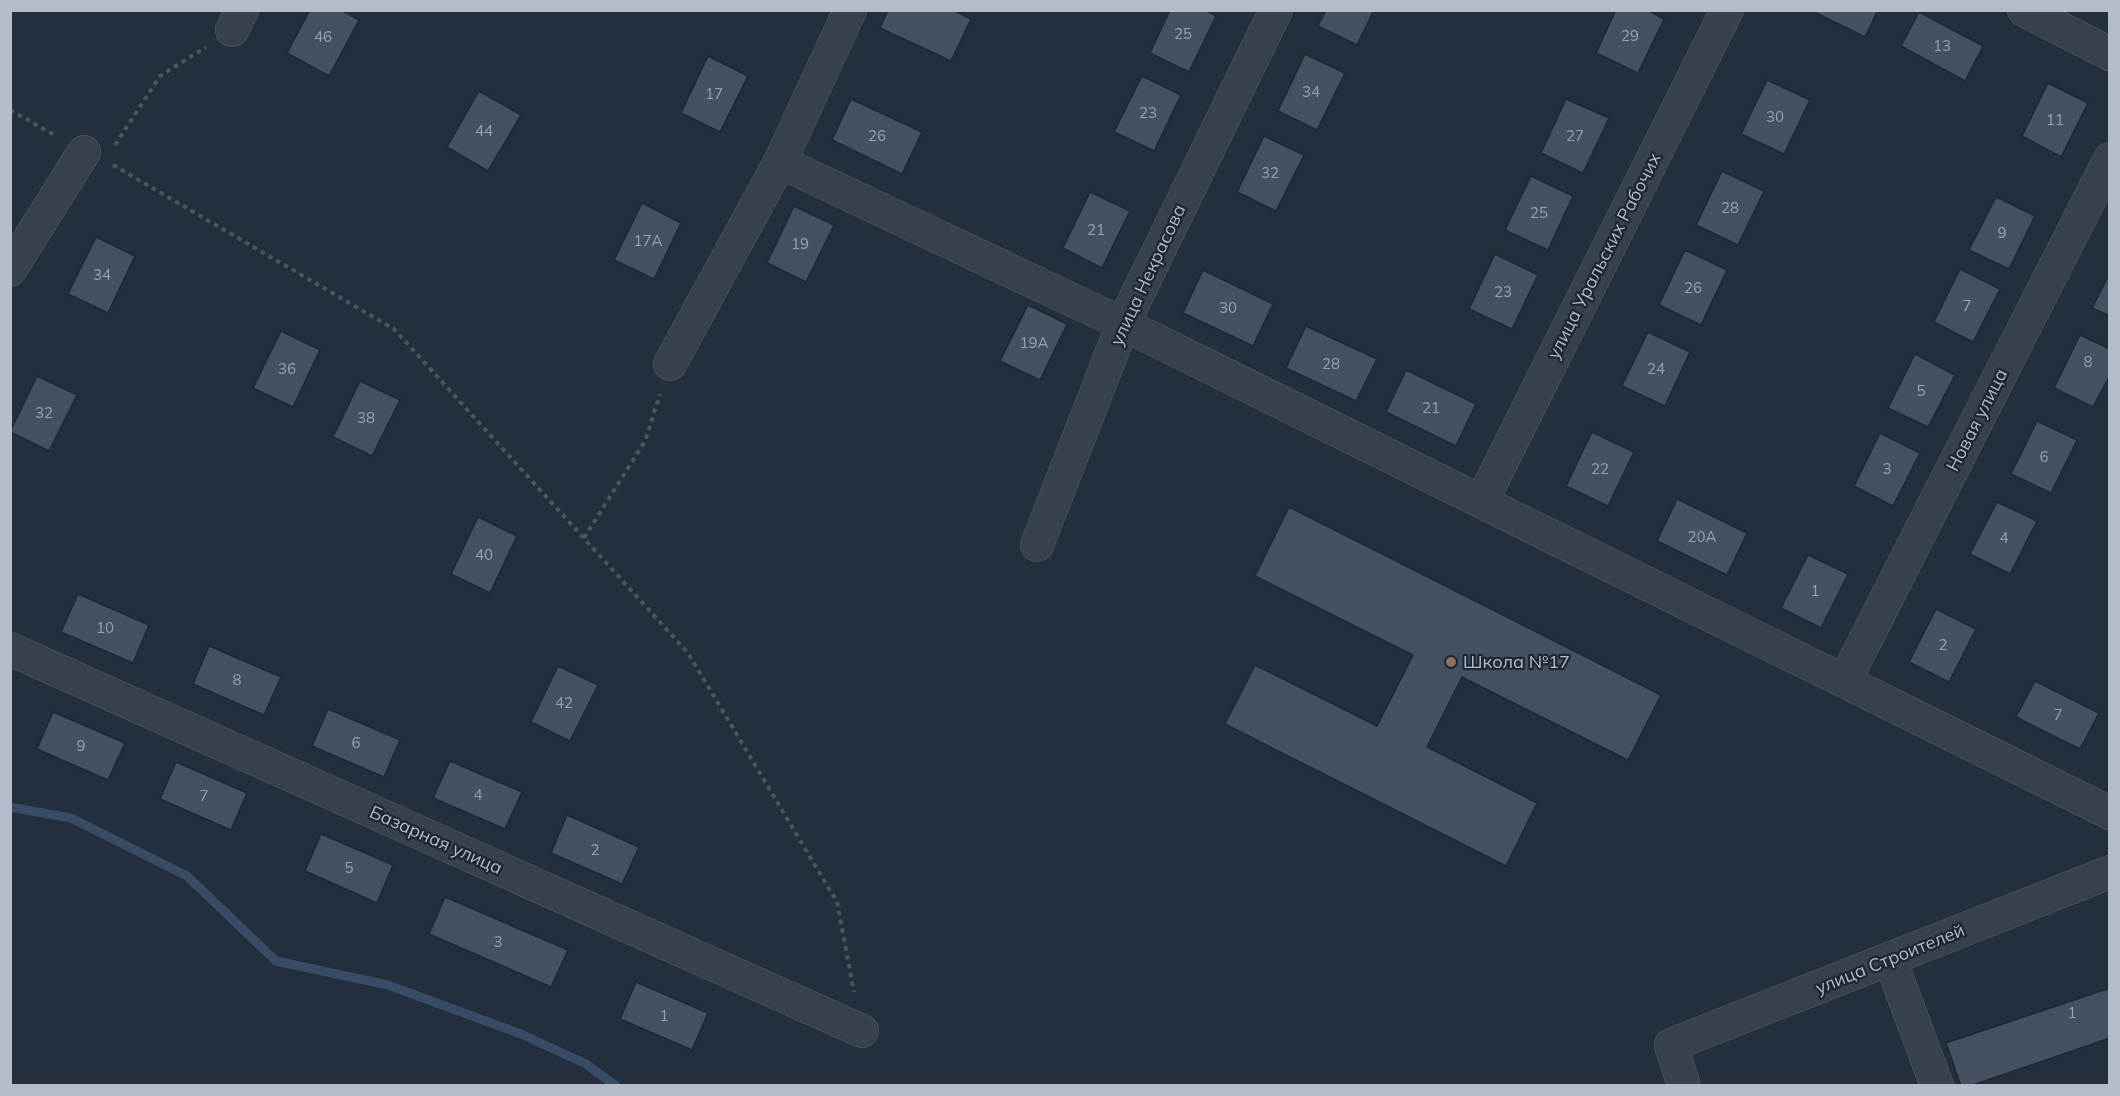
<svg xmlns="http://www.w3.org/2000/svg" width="2120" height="1096" font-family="Mulish,sans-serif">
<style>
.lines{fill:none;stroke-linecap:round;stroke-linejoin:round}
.stream{stroke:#394c67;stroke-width:9}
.building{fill:#455162;stroke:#1f2835;stroke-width:1.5}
.minor-casing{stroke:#565f6c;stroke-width:34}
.path{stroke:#44595c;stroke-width:4;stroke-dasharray:4.5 4.5;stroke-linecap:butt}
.minor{stroke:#38414e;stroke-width:33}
.education-dot{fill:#8d6e63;stroke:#1d2633;stroke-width:2}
.labels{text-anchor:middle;stroke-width:4.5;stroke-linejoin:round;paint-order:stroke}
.number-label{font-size:15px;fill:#98a1af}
.street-label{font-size:18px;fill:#b4bcc9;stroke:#1d2633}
.poi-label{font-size:18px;fill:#b4bcc9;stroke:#1d2633;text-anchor:start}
</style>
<rect width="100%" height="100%" fill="#242f3e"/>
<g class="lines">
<polyline class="stream" points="10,807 71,818 187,876 276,961 388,985 521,1034 586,1064 616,1086"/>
</g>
<g class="building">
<polygon points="310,10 341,10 359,20 329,76 287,53"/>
<polygon points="888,10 953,10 971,19 951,61 880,28"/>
<polygon points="1170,10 1206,10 1216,16 1189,72 1150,53"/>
<polygon points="1326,10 1374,10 1357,45 1318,26"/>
<polygon points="1616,10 1647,10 1664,19 1638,73 1596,53"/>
<polygon points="1810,10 1878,10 1865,37"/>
<polygon points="1919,12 1983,46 1965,81 1901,46"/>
<polygon points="1305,54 1345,73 1317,130 1278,111"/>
<polygon points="708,56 748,76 720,132 681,113"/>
<polygon points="1142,76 1181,95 1154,151 1114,132"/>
<polygon points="1767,80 1810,100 1784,154 1741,134"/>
<polygon points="2048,83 2088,103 2061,157 2022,136"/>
<polygon points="479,91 521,115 488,171 447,147"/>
<polygon points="851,99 922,132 902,174 832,140"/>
<polygon points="1566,99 1609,118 1583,173 1541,153"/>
<polygon points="1264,136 1304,155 1276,211 1237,192"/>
<polygon points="1722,171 1764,191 1738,245 1696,225"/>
<polygon points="1531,176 1573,196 1548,250 1505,230"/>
<polygon points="1090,192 1130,211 1102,268 1063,248"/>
<polygon points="1996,197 2035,216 2009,269 1969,250"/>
<polygon points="642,203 681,223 654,279 614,260"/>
<polygon points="794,206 834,225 806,282 767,263"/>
<polygon points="96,237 135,256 108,313 68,294"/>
<polygon points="1685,250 1727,270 1701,325 1659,305"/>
<polygon points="1495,254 1538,275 1512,329 1469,309"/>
<polygon points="1960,269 2000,289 1973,342 1934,322"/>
<polygon points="1203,270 1273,304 1253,346 1183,313"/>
<polygon points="2110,273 2110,316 2092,308"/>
<polygon points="1028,305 1067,324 1040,380 1000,361"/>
<polygon points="1306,326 1377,359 1356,401 1286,368"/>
<polygon points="281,331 320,350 293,407 253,388"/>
<polygon points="1648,332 1690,352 1665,406 1622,386"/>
<polygon points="2080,335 2110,349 2110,375 2093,407 2054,388"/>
<polygon points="1915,354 1955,375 1928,427 1888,408"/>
<polygon points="1406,370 1476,404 1456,446 1386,412"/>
<polygon points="37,376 77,395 49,451 10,432"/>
<polygon points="360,381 400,400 372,456 333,437"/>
<polygon points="2037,421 2077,440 2051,493 2011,474"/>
<polygon points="1592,432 1634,452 1608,506 1566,486"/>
<polygon points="1880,433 1920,453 1893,506 1854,486"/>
<polygon points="1677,499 1747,533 1727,575 1657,541"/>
<polygon points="1997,502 2037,521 2010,574 1970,554"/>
<polygon points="1289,507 1661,695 1628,760 1462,677 1427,747 1537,803 1506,866 1225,724 1255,665 1377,726 1413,655 1255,576"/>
<polygon points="478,517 517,536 490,593 451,574"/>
<polygon points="1808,555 1848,574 1821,628 1781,608"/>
<polygon points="78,594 149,625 133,663 61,632"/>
<polygon points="1936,609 1976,629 1949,682 1909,662"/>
<polygon points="209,646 281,677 264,715 193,684"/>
<polygon points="558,666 598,685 570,741 531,722"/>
<polygon points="2035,681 2099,713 2080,749 2016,717"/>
<polygon points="328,709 400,740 384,777 312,746"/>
<polygon points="53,712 125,743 108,780 37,749"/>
<polygon points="450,761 522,792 505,829 433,798"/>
<polygon points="176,762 247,793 231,830 160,799"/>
<polygon points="567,815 639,847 622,884 551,853"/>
<polygon points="321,834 393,865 377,903 305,871"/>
<polygon points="445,897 568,950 551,987 429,934"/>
<polygon points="636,982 708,1013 692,1050 620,1019"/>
<polygon points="2110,988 2110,1038 1970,1086 1961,1086 1946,1043"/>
</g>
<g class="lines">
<defs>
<g id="minor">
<polyline points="2024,10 2110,54"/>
<polyline points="232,30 242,10"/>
<polyline points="780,162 1123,324 2110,813"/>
<polyline points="10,270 84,152"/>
<polyline points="670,364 780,162 850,10"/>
<polyline points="1482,501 1727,10"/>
<polyline points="1037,545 1123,324 1276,10"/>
<polyline points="10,649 862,1031"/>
<polyline points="1845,680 2110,159"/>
<polyline points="1890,959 1937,1086"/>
<polyline points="1684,1086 1671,1045 2110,872"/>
</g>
</defs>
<use href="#minor" class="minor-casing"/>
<g class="path">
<polyline points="10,110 56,136"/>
<polyline points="115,145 160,76 206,47"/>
<polyline points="113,165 394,329 688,653 837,902 854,992"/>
<polyline points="584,538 645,441 660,394"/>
</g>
<use href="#minor" class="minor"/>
</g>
<circle class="education-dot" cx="1451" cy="662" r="6"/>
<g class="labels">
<g class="number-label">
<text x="1183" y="39">25</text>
<text x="1630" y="41">29</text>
<text x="323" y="42">46</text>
<text x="1942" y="51">13</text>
<text x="1311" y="97">34</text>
<text x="714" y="99">17</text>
<text x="1148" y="118">23</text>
<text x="1775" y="122">30</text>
<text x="2055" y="125">11</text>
<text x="484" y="136">44</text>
<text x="877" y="141">26</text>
<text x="1575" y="141">27</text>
<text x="1270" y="178">32</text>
<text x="1730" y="213">28</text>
<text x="1539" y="218">25</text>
<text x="1096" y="235">21</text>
<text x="2002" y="238">9</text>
<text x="648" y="246">17А</text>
<text x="800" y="249">19</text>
<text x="102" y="280">34</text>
<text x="1693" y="293">26</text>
<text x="1503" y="297">23</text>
<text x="1967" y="311">7</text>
<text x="1228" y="313">30</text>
<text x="1034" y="348">19А</text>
<text x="2088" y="367">8</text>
<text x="1331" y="369">28</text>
<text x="287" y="374">36</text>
<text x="1656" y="374">24</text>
<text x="1921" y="396">5</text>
<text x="1431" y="413">21</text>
<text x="44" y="418">32</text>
<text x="366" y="423">38</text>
<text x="2044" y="462">6</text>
<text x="1600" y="474">22</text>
<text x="1887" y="474">3</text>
<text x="1702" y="542">20А</text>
<text x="2004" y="543">4</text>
<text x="484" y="560">40</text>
<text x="1815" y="596">1</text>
<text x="105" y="633">10</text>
<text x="1943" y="650">2</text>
<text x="237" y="685">8</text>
<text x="564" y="708">42</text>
<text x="2058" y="720">7</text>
<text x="356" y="748">6</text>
<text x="81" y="751">9</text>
<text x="478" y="800">4</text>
<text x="204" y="801">7</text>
<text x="595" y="855">2</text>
<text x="349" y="873">5</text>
<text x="498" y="947">3</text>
<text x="2072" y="1018">1</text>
<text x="664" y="1021">1</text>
</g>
<g class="street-label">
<text transform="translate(1604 256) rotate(-63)" y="6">улица Уральских Рабочих</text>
<text transform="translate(1148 275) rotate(-65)" y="6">улица Некрасова</text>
<text transform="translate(1977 420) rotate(-63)" y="6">Новая улица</text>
<text transform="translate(436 840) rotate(24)" y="6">Базарная улица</text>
<text transform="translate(1890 959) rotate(-22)" y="6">улица Строителей</text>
</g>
<g class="poi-label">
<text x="1463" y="668">Школа №17</text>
</g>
</g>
<rect width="2120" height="1096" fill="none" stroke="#b4bcc9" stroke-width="24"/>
</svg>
